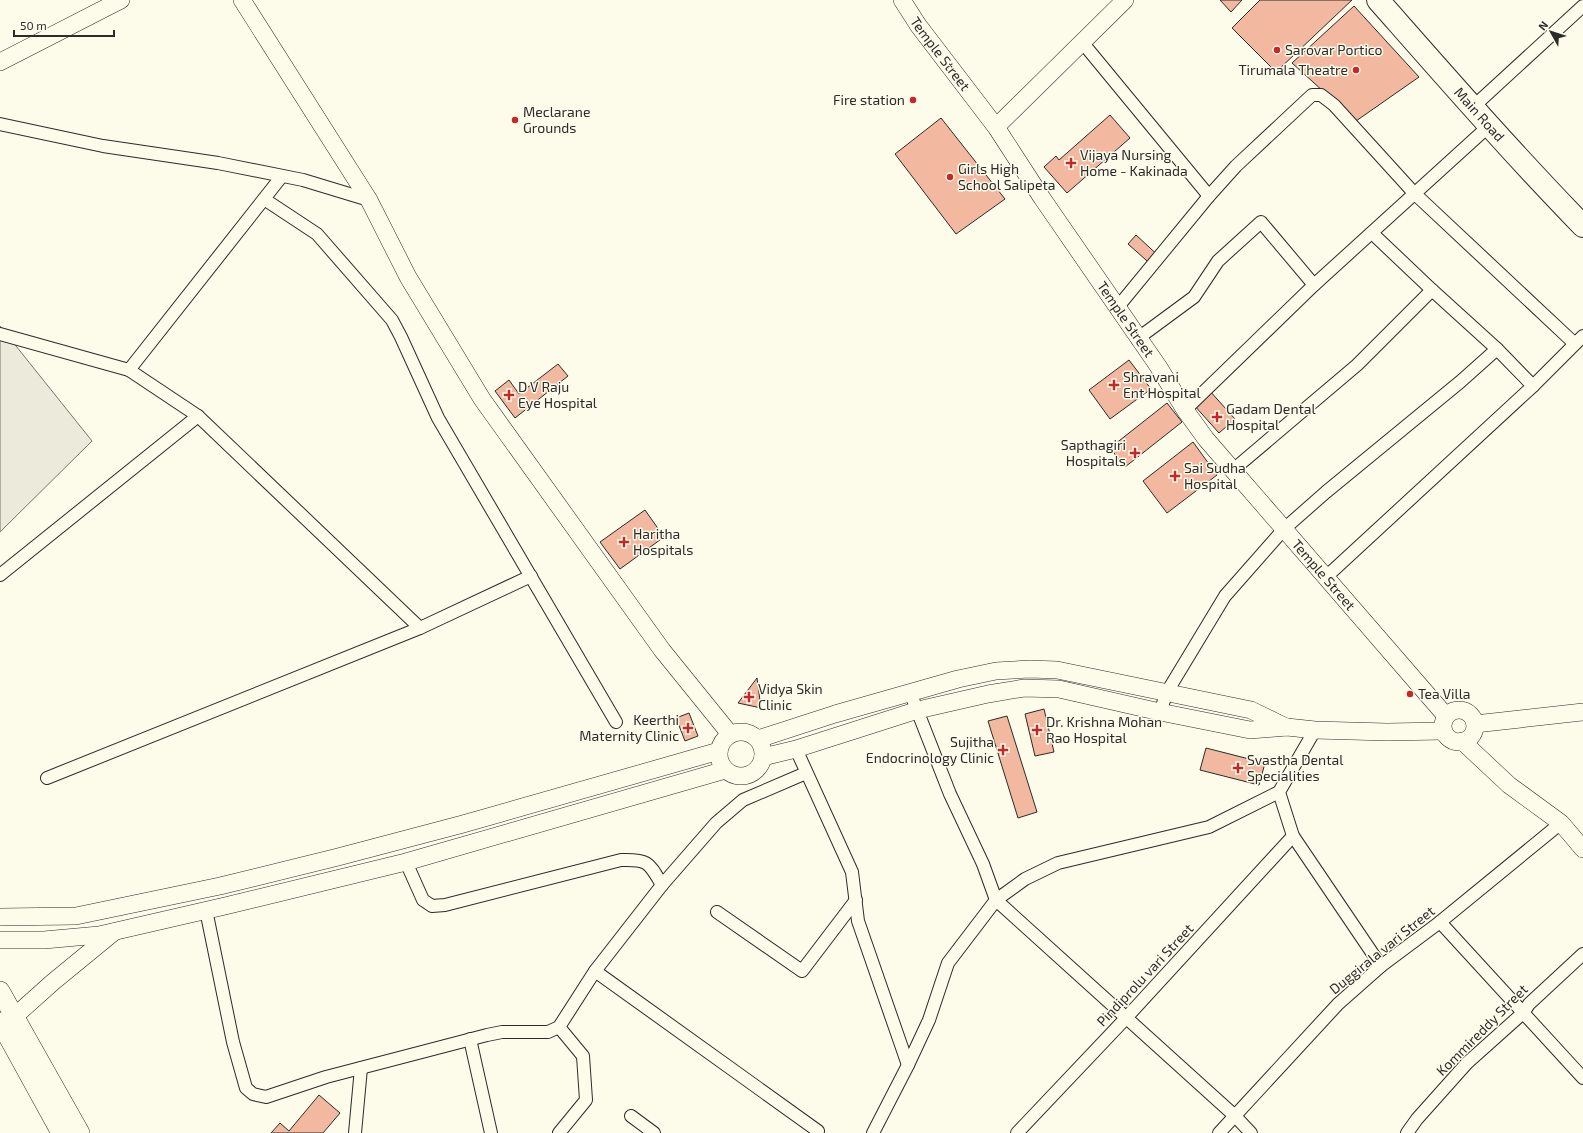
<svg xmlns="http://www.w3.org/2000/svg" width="1583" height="1133" font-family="'Exo 2',sans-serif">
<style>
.green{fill:#ecebdb;stroke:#74746e}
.building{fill:#f2b8a0;stroke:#2b2b2b}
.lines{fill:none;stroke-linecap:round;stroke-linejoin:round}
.street-casing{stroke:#2b2b2b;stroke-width:14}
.secondary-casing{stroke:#2b2b2b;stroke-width:18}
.primary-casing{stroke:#2b2b2b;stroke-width:20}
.highway-casing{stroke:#2b2b2b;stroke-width:24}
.street{stroke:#fdfbea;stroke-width:12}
.secondary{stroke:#fdfbea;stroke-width:17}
.primary{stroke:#fdfbea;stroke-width:19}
.highway{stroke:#fdfbea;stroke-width:22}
.poi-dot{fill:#c62828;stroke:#fdfbea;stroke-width:1.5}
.labels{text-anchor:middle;stroke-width:3;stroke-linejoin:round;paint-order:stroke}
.poi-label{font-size:14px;fill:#2b2b2b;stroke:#fdfbea;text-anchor:start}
.street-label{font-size:14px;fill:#2b2b2b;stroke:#fdfbea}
</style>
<rect width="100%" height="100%" fill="#fdfbea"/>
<polygon class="green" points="0,326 92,441 0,532"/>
<g class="building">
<polygon points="1220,0 1242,0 1231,12"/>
<polygon points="1260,0 1352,0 1276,72 1232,28"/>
<polygon points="1354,6 1419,77 1356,121 1292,63"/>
<polygon points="1110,115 1130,138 1067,193 1044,167 1056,156 1059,160"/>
<polygon points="941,118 1005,199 956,234 895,154"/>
<polygon points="1136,235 1162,259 1155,268 1128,244"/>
<polygon points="1129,360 1151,389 1110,419 1089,390"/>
<polygon points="558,364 568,376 515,418 495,391 509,380 519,394"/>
<polygon points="1209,390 1235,419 1219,433 1193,404"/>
<polygon points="1167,403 1182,422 1125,467 1110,448"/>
<polygon points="1193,442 1217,475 1167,513 1143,481"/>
<polygon points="645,510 664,537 620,569 600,542"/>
<polygon points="757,678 761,708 738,703"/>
<polygon points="1044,709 1054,752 1035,756 1025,714"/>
<polygon points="689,713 698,736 685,741 676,718"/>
<polygon points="1007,716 1037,812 1018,818 988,721"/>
<polygon points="1206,748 1265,763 1259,785 1200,770"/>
<polygon points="319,1095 340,1113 323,1133 271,1133 280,1123 289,1131"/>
</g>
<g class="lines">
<defs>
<g id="street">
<polyline points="1082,42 1209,196"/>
<polyline points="1473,107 1583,6"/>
<polyline points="0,124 103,146 218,163 303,180 369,200"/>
<polyline points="264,199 317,234 392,320 401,337 438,418 616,722"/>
<polyline points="1117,308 1209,196 1236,166 1312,95 1321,95 1334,105 1414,193 1574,343"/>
<polyline points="0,334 129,370 198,416 420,628"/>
<polyline points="1137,339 1194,297 1218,261 1261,222 1314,285"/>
<polyline points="129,370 282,176"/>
<polyline points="1533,386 1583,336"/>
<polyline points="1185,410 1314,285 1490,125"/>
<polyline points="1233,470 1357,365 1432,290 1372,233"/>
<polyline points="0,575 198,416"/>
<polyline points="1326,577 1533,386 1497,349 1432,290"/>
<polyline points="910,692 950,794 983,864 996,900 1025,879 1058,863 1209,827 1279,792"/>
<polyline points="1160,712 1167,692 1225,596 1284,529 1326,492 1460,382 1497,349"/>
<polyline points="1315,730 1279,792 1293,836 1381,966"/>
<polyline points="796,749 852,872 858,921 908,1065"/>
<polyline points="47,778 420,628 531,576"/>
<path d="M406 862 423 900 432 906 445 905 621 860C649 859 649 863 662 885"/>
<polyline points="206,910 233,1042 246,1088 253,1094 266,1097 326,1077 487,1035 502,1032 548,1032 559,1027 595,971 662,885 716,823 743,800 806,773"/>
<polyline points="717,912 802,971 856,900"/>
<polyline points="1440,922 1583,1078"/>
<polyline points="595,971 818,1131"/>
<polyline points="470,1039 491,1133"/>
<polyline points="631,1116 654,1133"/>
<polyline points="355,1133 361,1068"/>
<polyline points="559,1133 586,1100 583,1056 559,1027"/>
<polyline points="873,1133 908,1065 929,1020 948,963 996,900 1235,1116 1251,1133"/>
<polyline points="1017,1133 1126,1018 1293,836"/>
<polyline points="1219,1133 1338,1004 1381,966 1440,922 1561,823"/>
<polyline points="1407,1133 1417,1119 1467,1063 1523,1013 1529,1004 1583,954"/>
</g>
<g id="secondary">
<polyline points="242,0 369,200 408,277 482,399 662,650 730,734"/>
<path id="s1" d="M902 0 918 25 996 127 1042 198 1158 366 1185 410 1206 439 1446 716"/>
<polyline points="0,62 121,0"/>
<polyline points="996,127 1125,0"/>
<circle cx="1459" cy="726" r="16"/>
<polyline points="1475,724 1583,712"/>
<circle cx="741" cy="754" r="22"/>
<polyline points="758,739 835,714 958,679 996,671 1030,669 1057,670 1251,710 1286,727"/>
<polyline points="1462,741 1509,785 1561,823 1583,849"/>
<polyline points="763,757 796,749 918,710 988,694 1024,688 1059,689 1160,712 1250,730 1287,727 1315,730 1387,732 1443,731"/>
<polyline points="0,917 76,916 220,886 338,857 463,824 719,751"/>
<polyline points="0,940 44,940 99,935 225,906 406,862 725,770"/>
<polyline points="15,1016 53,982 114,932"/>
</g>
<g id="primary">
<polyline points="0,991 80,1133"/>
<polyline points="0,1022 61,1133"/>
</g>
<g id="highway">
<path id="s2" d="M1378 0C1445 76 1512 153 1583 226"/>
</g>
</defs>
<use href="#street" class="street-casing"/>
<use href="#secondary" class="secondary-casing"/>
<use href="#primary" class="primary-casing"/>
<use href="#highway" class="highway-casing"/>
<use href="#street" class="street"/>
<use href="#secondary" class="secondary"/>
<use href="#primary" class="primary"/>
<use href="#highway" class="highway"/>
</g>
<g class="poi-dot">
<circle cx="1277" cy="50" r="4"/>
<circle cx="1356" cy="70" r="4"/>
<circle cx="913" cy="100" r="4"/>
<circle cx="515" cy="120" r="4"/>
<path d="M1069 157h4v4h4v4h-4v4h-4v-4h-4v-4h4z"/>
<circle cx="950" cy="177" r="4"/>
<path d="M1112 379h4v4h4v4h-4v4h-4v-4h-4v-4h4z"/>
<path d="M507 389h4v4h4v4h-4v4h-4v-4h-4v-4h4z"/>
<path d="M1215 411h4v4h4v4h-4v4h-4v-4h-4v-4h4z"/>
<path d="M1133 447h4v4h4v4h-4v4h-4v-4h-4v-4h4z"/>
<path d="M1173 470h4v4h4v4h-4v4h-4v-4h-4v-4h4z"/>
<path d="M622 536h4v4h4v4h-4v4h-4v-4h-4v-4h4z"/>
<circle cx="1410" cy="694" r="4"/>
<path d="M747 691h4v4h4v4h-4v4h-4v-4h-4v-4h4z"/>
<path d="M686 722h4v4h4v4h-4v4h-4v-4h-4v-4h4z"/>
<path d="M1035 724h4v4h4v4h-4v4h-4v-4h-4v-4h4z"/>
<path d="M1001 744h4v4h4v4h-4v4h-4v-4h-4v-4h4z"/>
<path d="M1236 762h4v4h4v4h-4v4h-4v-4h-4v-4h4z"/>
</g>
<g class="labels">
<g class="poi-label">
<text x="1285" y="55">Sarovar Portico</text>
<text x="1348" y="75" text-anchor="end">Tirumala Theatre</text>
<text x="905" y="105" text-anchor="end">Fire station</text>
<text x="523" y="117">Meclarane<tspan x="523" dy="16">Grounds</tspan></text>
<text x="1080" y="160">Vijaya Nursing<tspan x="1080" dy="16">Home - Kakinada</tspan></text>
<text x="958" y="174">Girls High<tspan x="958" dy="16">School Salipeta</tspan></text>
<text x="1123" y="382">Shravani<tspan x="1123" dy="16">Ent Hospital</tspan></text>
<text x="518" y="392">D V Raju<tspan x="518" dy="16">Eye Hospital</tspan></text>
<text x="1226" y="414">Gadam Dental<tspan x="1226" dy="16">Hospital</tspan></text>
<text x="1126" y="450" text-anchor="end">Sapthagiri<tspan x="1126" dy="16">Hospitals</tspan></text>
<text x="1184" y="473">Sai Sudha<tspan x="1184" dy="16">Hospital</tspan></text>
<text x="633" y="539">Haritha<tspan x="633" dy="16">Hospitals</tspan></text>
<text x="758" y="694">Vidya Skin<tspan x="758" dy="16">Clinic</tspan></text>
<text x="1418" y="699">Tea Villa</text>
<text x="679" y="725" text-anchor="end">Keerthi<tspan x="679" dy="16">Maternity Clinic</tspan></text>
<text x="1046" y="727">Dr. Krishna Mohan<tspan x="1046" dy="16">Rao Hospital</tspan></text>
<text x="994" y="747" text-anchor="end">Sujitha<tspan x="994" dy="16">Endocrinology Clinic</tspan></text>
<text x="1247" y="765">Svastha Dental<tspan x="1247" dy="16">Specialities</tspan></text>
</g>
<g class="street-label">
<text dy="5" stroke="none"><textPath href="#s1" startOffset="66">Temple Street</textPath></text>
<text dy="5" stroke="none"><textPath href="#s2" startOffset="153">Main Road</textPath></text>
<text dy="5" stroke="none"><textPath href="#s1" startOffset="390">Temple Street</textPath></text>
<text dy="5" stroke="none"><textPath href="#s1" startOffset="714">Temple Street</textPath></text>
<text transform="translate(1382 950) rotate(-39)" y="5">Duggirala vari Street</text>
<text transform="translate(1145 975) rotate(-47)" y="5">Pindiprolu vari Street</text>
<text transform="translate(1482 1030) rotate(-45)" y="5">Kommireddy Street</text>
</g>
</g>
<g transform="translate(1551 32) rotate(309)" stroke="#fdfbea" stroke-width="3" paint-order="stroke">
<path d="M0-3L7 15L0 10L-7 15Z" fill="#2b2b2b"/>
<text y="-6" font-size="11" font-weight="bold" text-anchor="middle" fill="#2b2b2b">N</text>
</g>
<path d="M14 30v6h100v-6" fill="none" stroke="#2b2b2b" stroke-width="2"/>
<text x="20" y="30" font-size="12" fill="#2b2b2b" stroke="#fdfbea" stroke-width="3" paint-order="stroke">50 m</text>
</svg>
